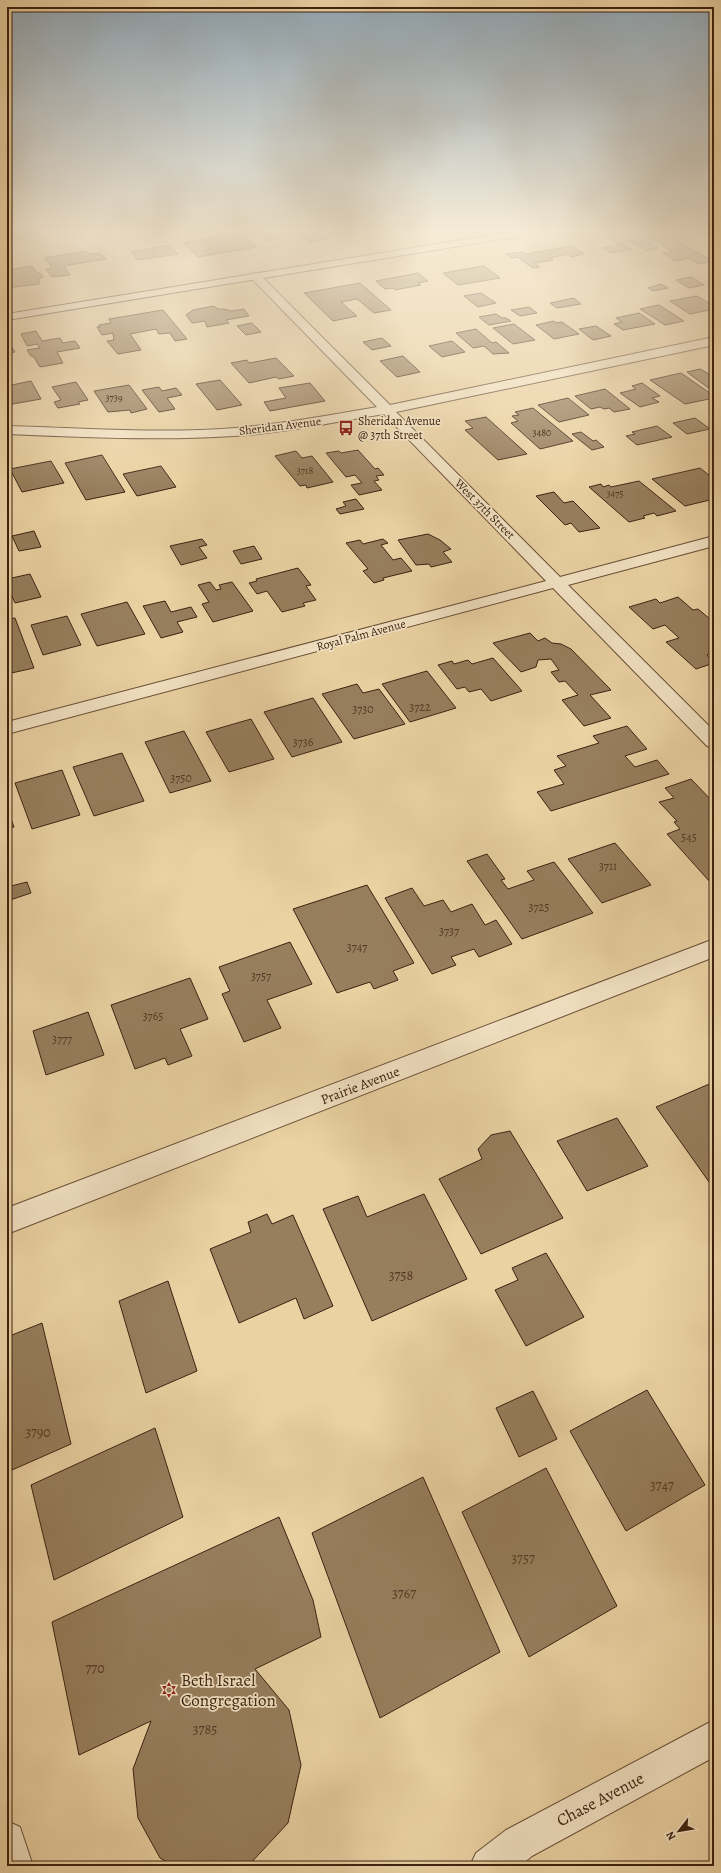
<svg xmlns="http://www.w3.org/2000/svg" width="721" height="1873" font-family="Alegreya,serif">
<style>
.building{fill:#977e5d;stroke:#3c2211}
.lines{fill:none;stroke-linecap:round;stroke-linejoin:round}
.street-casing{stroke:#684e36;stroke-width:2}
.secondary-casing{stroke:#3c2211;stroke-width:2}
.street{fill:#f2e2c3;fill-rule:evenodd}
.secondary{fill:#f2e2c3;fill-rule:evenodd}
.labels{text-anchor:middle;stroke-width:3.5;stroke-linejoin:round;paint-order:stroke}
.far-number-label{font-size:10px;fill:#533924}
.far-poi-label{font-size:12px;fill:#3c2211;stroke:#f2e2c3;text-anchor:start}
.far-street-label{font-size:12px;fill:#3c2211;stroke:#f2e2c3}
.number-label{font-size:12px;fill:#533924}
.street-label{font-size:14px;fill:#3c2211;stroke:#f2e2c3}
.near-number-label{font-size:14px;fill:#533924}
.near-poi-label{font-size:17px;fill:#3c2211;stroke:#f2e2c3;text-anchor:start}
.near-street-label{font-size:17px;fill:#3c2211;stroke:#f2e2c3}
</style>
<rect width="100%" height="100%" fill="#ebd2a3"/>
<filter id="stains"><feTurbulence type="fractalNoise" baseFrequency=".005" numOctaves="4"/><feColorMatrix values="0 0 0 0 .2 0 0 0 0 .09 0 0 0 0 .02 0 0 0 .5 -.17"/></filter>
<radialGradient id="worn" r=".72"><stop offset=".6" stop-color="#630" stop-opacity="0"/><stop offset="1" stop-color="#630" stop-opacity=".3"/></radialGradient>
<g class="building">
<polygon points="7,229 47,229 49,231 29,234 31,237 14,239 12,235 7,236"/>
<polygon points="253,229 317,229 329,239 309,242 296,232 278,235 281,238 267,241"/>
<polygon points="323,229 377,229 332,236"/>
<polygon points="639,229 656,229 713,261 699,264 689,258 675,261 663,253 672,252 661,245 666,245 659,241 648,243 658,248 646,251 630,241 618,244 607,237 642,231"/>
<polygon points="240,233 257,247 198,257 184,243"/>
<polygon points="623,244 632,249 611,253 602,248"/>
<polygon points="170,245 178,254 138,260 131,252"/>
<polygon points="572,246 584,254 571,257 568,254 550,258 553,260 534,263 540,267 533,268 517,257 512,258 506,254 523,252 526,254"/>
<polygon points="86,251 88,254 100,253 106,259 64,266 70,275 52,277 46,269 52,268 45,258"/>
<polygon points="32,266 37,273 40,273 43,277 39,279 39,284 7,288 7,270"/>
<polygon points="484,266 500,278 458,285 443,273"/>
<polygon points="418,273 428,281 418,283 421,285 395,290 393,288 385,289 376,281"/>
<polygon points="691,277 704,285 689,288 676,280"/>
<polygon points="360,283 391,310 374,313 357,299 341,302 357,316 333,321 304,293"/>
<polygon points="661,284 668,288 653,291 648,288"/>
<polygon points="481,293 496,303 478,307 464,296"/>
<polygon points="697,296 714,306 714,309 690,314 670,301"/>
<polygon points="574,298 581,304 557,308 550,303"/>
<polygon points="659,305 684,321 665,325 640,309"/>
<polygon points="214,306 218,309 224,309 231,311 244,309 249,316 226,320 229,323 207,327 205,321 192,323 186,315 193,310"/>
<polygon points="529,307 537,313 520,316 511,310"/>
<polygon points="163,310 187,339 175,341 170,333 159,334 156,329 130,334 141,350 118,354 107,341 114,340 113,333 102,335 97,327 100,327 99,325 111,323 109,319"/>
<polygon points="639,313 655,324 623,330 614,324 622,322 616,318"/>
<polygon points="496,314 502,318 506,318 511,321 489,325 479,317"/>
<polygon points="554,321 556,323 562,322 579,334 554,339 536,325"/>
<polygon points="252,323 261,332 246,335 237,326"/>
<polygon points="514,324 535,340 513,344 493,328"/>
<polygon points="596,326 611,336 593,340 579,329"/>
<polygon points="476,329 492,343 496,342 509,353 493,354 484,346 473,348 456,333"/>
<polygon points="36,331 42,341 60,338 63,343 75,341 80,348 57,352 63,363 40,367 33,356 31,356 27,350 40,348 37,344 27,346 21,334"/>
<polygon points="382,338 391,346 372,350 363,342"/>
<polygon points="452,341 465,352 442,357 429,346"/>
<polygon points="10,344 15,352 7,353 7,345"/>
<polygon points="403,356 420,372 397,377 380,361"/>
<polygon points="276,358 294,376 279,379 276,377 249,383 231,363 247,360 249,363"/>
<polygon points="700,369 711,375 714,374 714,392 687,372"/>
<polygon points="681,373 714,396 714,398 685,404 650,380"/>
<polygon points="220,380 242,405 217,410 196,384"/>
<polygon points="31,381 41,399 7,405 7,386"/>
<polygon points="76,382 88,400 78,402 80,404 58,408 54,402 61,400 52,387"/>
<polygon points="310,383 325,401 270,411 264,402 286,398 279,388"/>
<polygon points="642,383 660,396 652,398 659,402 640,407 620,393 636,389 632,386"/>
<polygon points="129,385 147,409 131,413 130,410 108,412 94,391"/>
<polygon points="159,387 162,391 176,388 182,395 167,398 175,409 159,412 142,390"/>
<polygon points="605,389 630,409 614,412 609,408 604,409 600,407 591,409 575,396"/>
<polygon points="568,398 589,415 559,422 538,405"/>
<polygon points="533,408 573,441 540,449 511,423 518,421 512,416 519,415 515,412"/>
<polygon points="486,417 527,454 498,460 465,430 473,428 465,421"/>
<polygon points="695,418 710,429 687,434 673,423"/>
<polygon points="657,426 672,437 637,445 626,436 635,434 632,432"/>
<polygon points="581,432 593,441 596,440 604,447 592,450 572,434"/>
<polygon points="358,450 375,469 378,468 384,475 376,476 379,480 374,481 382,490 359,495 351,485 362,483 355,475 346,477 326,453 339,451 341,453"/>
<polygon points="296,451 302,458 312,456 333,482 307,488 306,485 300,486 275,456"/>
<polygon points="102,455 125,492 86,500 65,463"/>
<polygon points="51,461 64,483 22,492 10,469"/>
<polygon points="161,466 176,487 137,496 123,474"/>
<polygon points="700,468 710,476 714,475 714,499 685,506 652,479"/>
<polygon points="639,481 676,511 657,516 654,513 643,516 645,518 629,522 589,487 601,484 603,487 609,485 611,487"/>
<polygon points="554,492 564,503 573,501 600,528 579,532 571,523 565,525 536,496"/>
<polygon points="356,499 364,509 340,514 336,509 346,506 343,502"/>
<polygon points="34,531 41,547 19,551 12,536"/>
<polygon points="428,534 440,540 451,549 443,552 452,562 431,567 429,564 416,565 398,540"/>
<polygon points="202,539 207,545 199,547 207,558 181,565 170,546"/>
<polygon points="383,539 388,543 381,545 393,560 401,558 412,571 383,578 384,580 374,583 363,571 368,569 346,543 360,540 363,544"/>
<polygon points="254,546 262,559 241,564 233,551"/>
<polygon points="298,568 311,585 306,586 316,600 303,603 305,606 282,612 267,591 257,594 249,583 257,581 256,579"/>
<polygon points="30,574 41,597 15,603 7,585 7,579"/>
<polygon points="210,582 216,590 221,589 219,585 232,582 253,611 213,622 202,604 209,602 198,585"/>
<polygon points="678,597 693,610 698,609 710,619 714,618 714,653 707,655 714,663 696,669 666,642 679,638 665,625 653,629 629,607 656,599 660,603"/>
<polygon points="165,601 171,612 191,607 197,617 177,622 183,632 161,638 143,606"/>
<polygon points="127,602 145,634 97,646 81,614"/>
<polygon points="67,616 81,645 43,655 31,625"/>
<polygon points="15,618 34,668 7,674 7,619"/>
<polygon points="530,633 538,641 545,638 552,643 561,644 571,649 611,690 590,695 611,718 584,726 562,700 578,695 565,681 559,682 551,672 559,670 551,659 538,660 536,667 521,672 493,643"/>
<polygon points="493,658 522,691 491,701 481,689 469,692 465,687 457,689 438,665 452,661 454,664 468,660 472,664"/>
<polygon points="427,671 456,708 410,722 382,684"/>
<polygon points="357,684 363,693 379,689 405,724 354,739 322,694"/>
<polygon points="313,698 342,742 292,757 264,712"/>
<polygon points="251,719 274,759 229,772 206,732"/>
<polygon points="627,726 647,749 625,756 635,767 657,760 669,774 551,811 537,792 564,784 554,770 566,766 557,756 599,743 593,736"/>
<polygon points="184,731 211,781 170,793 145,742"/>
<polygon points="122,753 144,801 94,816 73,767"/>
<polygon points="62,770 80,815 32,829 15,783"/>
<polygon points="691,779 714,803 714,880 710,882 667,834 680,829 674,822 677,821 659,802 674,798 665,788"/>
<polygon points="7,808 14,827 7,829"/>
<polygon points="615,843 651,885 602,903 568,859"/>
<polygon points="487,854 505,879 501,880 508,889 534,880 527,871 554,862 593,913 522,939 467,861"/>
<polygon points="27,882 31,893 7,901 7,887"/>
<polygon points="367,885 414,963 393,971 398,980 374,989 370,982 337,993 293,909"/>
<polygon points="412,888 424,906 443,900 451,912 472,904 485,925 496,920 512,944 479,957 474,949 451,957 456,965 432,974 385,898"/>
<polygon points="290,942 312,984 267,1000 281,1028 244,1042 222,994 230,991 219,967"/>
<polygon points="190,978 208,1019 180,1029 192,1056 168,1065 165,1058 135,1069 111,1005"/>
<polygon points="88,1012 104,1055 46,1075 33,1031"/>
<polygon points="714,1082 714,1189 656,1107"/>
<polygon points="617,1118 648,1166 587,1191 557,1141"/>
<polygon points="510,1131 563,1218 481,1254 439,1179 482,1159 478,1149 491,1135"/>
<polygon points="424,1194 467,1279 372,1321 323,1209 358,1196 367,1217"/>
<polygon points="267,1214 272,1224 293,1215 333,1306 304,1319 296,1298 239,1323 210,1249 251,1232 248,1222"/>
<polygon points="546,1253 584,1317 526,1346 495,1290 518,1280 512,1268"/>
<polygon points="168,1281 197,1371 146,1393 119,1301"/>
<polygon points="42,1323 71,1444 12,1470 7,1443 7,1337"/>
<polygon points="647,1390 705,1485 626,1531 570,1431"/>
<polygon points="533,1391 557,1439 519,1457 496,1408"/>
<polygon points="155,1428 183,1517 54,1580 31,1485"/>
<polygon points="546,1468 617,1606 529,1657 462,1512"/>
<polygon points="423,1477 500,1652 380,1718 312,1533"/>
<polygon points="279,1517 313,1600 321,1637 255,1669 289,1710 301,1765 288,1823 248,1866 174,1866 160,1858 138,1818 133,1769 151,1721 79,1755 52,1622"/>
</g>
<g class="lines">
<defs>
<g id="street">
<polygon points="704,229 714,229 714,234"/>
<path d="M255 273 259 274 390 405 714 337V345L396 412 560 577 714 536V546L568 585 714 731V748L707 746 553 588 7 734V722L546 581 384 414C334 422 284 433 234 436 158 441 83 437 7 434V426C83 428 160 434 235 428 283 424 330 415 377 407L251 278 250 276 251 274Z"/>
<polygon points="714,939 714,957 7,1234 7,1208"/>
<polygon points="714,1720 714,1757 532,1856 520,1866 470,1866 476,1853 506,1830"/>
<polygon points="7,1821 20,1827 33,1866 7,1866"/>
</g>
<polygon id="secondary" points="529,229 550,229 545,232 7,320 7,314"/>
</defs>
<use href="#street" class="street-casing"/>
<use href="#secondary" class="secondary-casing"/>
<use href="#street" class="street"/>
<use href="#secondary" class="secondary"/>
</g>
<linearGradient id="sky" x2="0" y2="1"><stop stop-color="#91a8b8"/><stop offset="0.47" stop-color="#f6ebd6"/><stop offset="1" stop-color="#f6ebd6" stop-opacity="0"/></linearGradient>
<rect width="721" height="491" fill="url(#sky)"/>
<defs>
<symbol id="bus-bare" viewBox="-9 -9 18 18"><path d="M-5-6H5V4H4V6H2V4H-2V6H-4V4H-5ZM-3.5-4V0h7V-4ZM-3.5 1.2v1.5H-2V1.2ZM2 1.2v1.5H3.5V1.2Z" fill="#8f2418" stroke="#f2e2c3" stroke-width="2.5" paint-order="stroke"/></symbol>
<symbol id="synagogue-bare" viewBox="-9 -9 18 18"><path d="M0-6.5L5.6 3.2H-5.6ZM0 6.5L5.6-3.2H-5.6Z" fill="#8f2418" stroke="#f2e2c3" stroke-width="2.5" paint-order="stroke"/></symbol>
</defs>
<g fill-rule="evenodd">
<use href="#bus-bare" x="335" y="417" width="22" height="22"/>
<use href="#synagogue-bare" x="158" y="1679" width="22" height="22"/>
</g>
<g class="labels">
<g class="far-number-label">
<text x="114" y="401">3739</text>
<text x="542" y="436">3480</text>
<text x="305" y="474">3718</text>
<text x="615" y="497">3475</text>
</g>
<g class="far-poi-label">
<text x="358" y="425">Sheridan Avenue<tspan x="358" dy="14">@ 37th Street</tspan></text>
</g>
<g class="far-street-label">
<text transform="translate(280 426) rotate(-7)" y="4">Sheridan Avenue</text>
<text transform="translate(485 509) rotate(45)" y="4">West 37th Street</text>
<text transform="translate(361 635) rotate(-15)" y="4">Royal Palm Avenue</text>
</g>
<g class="number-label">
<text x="420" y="711">3722</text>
<text x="363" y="713">3730</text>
<text x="303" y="746">3736</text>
<text x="181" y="782">3750</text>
<text x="689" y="841">545</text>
<text x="608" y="870">3711</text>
<text x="539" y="911">3725</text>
<text x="449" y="935">3737</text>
<text x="357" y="951">3747</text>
<text x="261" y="980">3757</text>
<text x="153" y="1020">3765</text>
<text x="62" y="1043">3777</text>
</g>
<g class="street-label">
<text transform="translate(360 1085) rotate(-21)" y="5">Prairie Avenue</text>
</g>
<g class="near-number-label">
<text x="401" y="1280">3758</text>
<text x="38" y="1437">3790</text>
<text x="662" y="1490">3747</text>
<text x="523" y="1563">3757</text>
<text x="404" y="1598">3767</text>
<text x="95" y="1673">770</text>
<text x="205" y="1734">3785</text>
</g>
<g class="near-poi-label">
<text x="181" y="1686">Beth Israel<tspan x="181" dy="20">Congregation</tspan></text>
</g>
<g class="near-street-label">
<text transform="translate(600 1799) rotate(-28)" y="6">Chase Avenue</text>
</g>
</g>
<rect width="721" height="1873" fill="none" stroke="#ebd2a3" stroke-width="24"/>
<rect x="8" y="8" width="705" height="1857" fill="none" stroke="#3c2211" stroke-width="2"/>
<rect x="12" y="12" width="697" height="1849" fill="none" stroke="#3c2211"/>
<g transform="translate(679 1831) rotate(239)" stroke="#f2e2c3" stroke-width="3" paint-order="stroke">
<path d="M0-3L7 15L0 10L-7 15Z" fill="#3c2211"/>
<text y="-6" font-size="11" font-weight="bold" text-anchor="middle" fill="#3c2211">N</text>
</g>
<rect width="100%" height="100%" filter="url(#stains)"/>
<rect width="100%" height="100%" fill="url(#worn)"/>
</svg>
